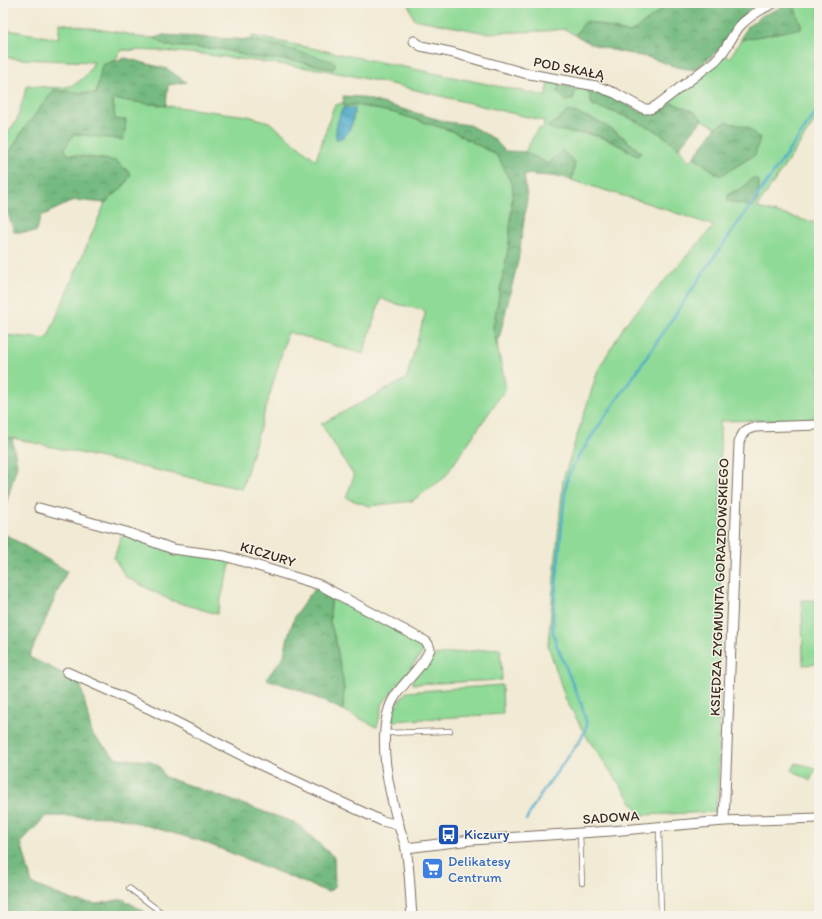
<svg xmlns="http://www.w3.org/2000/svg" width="822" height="919" font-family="Itim,sans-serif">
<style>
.green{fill:#90da97;stroke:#66825a;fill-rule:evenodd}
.forest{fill:url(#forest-crowns);stroke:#58724f}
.park{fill:url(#park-tufts);stroke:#66825a}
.water{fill:url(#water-waves);stroke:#436a74}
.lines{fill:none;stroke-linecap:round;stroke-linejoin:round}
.stream{stroke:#4baaca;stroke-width:2.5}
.lane-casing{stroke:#7b6d5e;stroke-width:6}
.street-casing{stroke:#7b6d5e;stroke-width:11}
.lane{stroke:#fff;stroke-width:4.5}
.street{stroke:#fff;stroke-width:9}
.labels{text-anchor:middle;stroke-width:3;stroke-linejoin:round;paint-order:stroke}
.street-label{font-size:14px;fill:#3b2a1e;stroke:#f7f3e8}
.transit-label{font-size:14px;fill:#164399;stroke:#f7f3e8;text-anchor:start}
.shop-label{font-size:14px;fill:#366cbe;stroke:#f7f3e8;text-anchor:start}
</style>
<defs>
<pattern id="forest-crowns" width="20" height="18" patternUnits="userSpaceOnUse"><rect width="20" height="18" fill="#74ba80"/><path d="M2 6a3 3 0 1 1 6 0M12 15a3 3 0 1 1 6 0" fill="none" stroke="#609768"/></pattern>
<pattern id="park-tufts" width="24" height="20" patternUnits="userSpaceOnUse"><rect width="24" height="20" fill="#90da97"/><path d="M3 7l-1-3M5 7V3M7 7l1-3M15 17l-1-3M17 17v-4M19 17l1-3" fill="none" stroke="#7dbb82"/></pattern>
<pattern id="water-waves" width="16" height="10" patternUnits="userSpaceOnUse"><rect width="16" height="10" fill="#4baaca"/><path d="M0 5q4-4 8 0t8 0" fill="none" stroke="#408ba3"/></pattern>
</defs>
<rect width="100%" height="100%" fill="#f7f3e8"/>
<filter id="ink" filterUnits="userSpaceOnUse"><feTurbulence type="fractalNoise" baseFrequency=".025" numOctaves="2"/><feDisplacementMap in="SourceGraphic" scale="8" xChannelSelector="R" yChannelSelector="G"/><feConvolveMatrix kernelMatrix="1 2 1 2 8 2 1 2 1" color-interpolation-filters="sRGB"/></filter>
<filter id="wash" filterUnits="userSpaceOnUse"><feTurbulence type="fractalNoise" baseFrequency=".012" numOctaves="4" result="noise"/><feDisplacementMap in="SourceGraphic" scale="16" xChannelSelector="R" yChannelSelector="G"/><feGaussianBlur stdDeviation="0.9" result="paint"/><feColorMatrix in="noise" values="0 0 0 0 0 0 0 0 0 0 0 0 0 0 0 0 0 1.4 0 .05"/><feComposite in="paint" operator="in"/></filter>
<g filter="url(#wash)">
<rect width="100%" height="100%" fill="#f1ead4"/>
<g class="green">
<polygon points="408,3 671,3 630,33 586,21 575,35 565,29 545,31 486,33 414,19"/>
<path d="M793 3H819V115L759 204 758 208 819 224V419L720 421 721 547 718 790 715 812 641 815 588 739 566 700 548 645 563 480 598 370 626 323 714 226 650 204 571 180 573 176 525 152 537 130 544 127V121L391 84 324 70 201 54 163 51 122 50 114 61 102 65 96 94 54 90 23 130 3 164V139L17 120 27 85C58 88 78 95 94 62L19 59 3 57V29L58 39 60 23 128 34 138 37 155 38 166 46 222 49 251 57 296 61 332 69 282 47 252 40V36L546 96 549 81 559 84 558 93 573 99 576 88 588 89 592 105C623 115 653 125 678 147 682 151 686 157 689 162L694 157 720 175 755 155 727 122 716 127 702 120 695 112 673 104 662 109 687 85 726 55 729 59 741 40 802 28ZM569 111C597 119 621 132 641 153L637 156C615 143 600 133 574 133ZM754 177 759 182 753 207 728 201 729 194 742 188Z"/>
<polygon points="113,99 248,116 269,122 316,160 334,106 344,102 344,106 356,105 395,113 452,131 498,156 513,187 509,244 493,327 506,388 444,478 412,501 369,506 346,498 354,476 321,424 406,379 426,311 389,302 381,298 363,354 288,332 242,489 3,436 3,335 47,339 105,203 124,186 131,174 116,161 66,154 64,148 74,134 115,119"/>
<polygon points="122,535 231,561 217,614 170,600 126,577 114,558"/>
<polygon points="333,597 425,646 424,651 383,703 377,727 343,710 344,687 336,642 330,621 331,601"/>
<polygon points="802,600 819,600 819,664 803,665"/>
<polygon points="500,648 502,680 413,684 413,680 434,655"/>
<polygon points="502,685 503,714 392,721 393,710 406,692"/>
</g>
<g class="forest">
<polygon points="671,3 754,3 752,8 744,16 726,44 695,70 676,67 651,58 612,50 591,44 575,35 586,21 630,33"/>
<polygon points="791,3 793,3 802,28 741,40 746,28 763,15"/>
<polygon points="163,35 252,40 282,47 335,62 335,67 333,69 296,61 251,57 222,49 166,46 155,38"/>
<polygon points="125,58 167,69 186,82 168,85 166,106 113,99 115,119 126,120 124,140 74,134 65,148 67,154 116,161 131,174 124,186 105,203 75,200 41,216 36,232 14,232 7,211 3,209 3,164 23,130 54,90 96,94 102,65"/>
<polygon points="559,84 576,88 573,99 566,101 558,93"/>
<polygon points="588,89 611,97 642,112 655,113 672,103 695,112 702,120 679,148 658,132 626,116 592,105"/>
<polygon points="343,96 361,97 447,122 469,125 493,138 505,151 525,152 548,164 562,150 575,162 573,176 571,180 562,177 524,174 527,199 518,261 497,347 493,327 509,244 513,187 498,156 452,131 395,113 356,105 344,106"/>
<path d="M569 111C601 120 617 131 641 153L637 156 610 140 588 133H574L555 130 548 127Z"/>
<polygon points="727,122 747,127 760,138 755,155 720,176 694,157 716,127"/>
<polygon points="754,177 759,182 758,199 753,207 727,201 729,194 742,188"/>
<polygon points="3,436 12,438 17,465 3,515"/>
<polygon points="3,533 67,571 29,657 80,682 92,734 116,758 149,761 159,766 165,777 296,823 334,857 335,887 328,892 201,841 116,817 46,816 21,842 32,884 74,901 97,904 123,899 151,916 3,916"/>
<polygon points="316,588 333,597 331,601 330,621 336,642 344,687 343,710 297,689 266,679 284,656 288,636 295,616 310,594"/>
</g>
<polygon class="park" points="796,763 816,768 810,781 792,770"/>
<path class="water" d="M343 108H355C353 120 351 139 336 139 335 129 338 116 343 108Z"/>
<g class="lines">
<polyline class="stream" points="526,820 540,795 581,739 587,725 582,706 557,646 553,632 553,617 565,493 568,476 577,459 591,437 642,364 710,263 819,108"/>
</g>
</g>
<g filter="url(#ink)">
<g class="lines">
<defs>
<g id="lane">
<polyline points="385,733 450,731"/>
<polyline points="659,827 661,916"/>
<polyline points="580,833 582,883"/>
<polyline points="129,888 166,916"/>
</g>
<g id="street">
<path d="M414 41 421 46 454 53 524 73 596 86 615 93 638 106 645 109H650L656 106 715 61C727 49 729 41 738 28 747 17 761 9 774 3"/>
<path d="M39 508 126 532 173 549 225 556 320 585 425 641 428 644 430 649C421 672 396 686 389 709 378 743 389 790 398 823 400 832 405 840 406 849 410 871 410 894 412 916"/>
<polyline points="67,672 152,710 265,767 382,821 399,825"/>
<path d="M724 821 739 443C742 433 745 429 755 427L819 425"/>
<polyline points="406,848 471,840 611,831 724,821 819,818"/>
</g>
</defs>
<use href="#lane" class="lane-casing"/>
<use href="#street" class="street-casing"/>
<use href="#lane" class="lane"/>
<use href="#street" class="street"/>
</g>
</g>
<defs>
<symbol id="bus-square" viewBox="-11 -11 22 22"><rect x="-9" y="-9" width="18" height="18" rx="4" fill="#1a4fb4" stroke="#f7f3e8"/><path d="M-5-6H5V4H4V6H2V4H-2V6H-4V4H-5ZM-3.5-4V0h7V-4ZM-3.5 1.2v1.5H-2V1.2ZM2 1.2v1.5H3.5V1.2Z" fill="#fff"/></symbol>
<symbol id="supermarket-square" viewBox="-11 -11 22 22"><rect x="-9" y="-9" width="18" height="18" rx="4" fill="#3f7fe0" stroke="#f7f3e8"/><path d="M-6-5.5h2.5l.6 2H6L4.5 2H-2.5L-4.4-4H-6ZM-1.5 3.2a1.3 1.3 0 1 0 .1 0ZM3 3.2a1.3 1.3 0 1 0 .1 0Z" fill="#fff"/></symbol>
</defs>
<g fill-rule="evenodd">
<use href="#bus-square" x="436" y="822" width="25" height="25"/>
<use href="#supermarket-square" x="420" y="856" width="25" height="25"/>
</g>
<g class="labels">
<g class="street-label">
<text transform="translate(569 68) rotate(11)" y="5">POD SKAŁĄ</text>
<text transform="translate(268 554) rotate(17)" y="5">KICZURY</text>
<text transform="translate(719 587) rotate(-88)" y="5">KSIĘDZA ZYGMUNTA GORAZDOWSKIEGO</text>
<text transform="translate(611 817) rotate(-4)" y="5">SADOWA</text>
</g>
<g class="transit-label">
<text x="464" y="839">Kiczury</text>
</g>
<g class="shop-label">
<text x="448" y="866">Delikatesy<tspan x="448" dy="16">Centrum</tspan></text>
</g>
</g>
<rect width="822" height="919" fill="none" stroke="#f7f3e8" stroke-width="16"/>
</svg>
